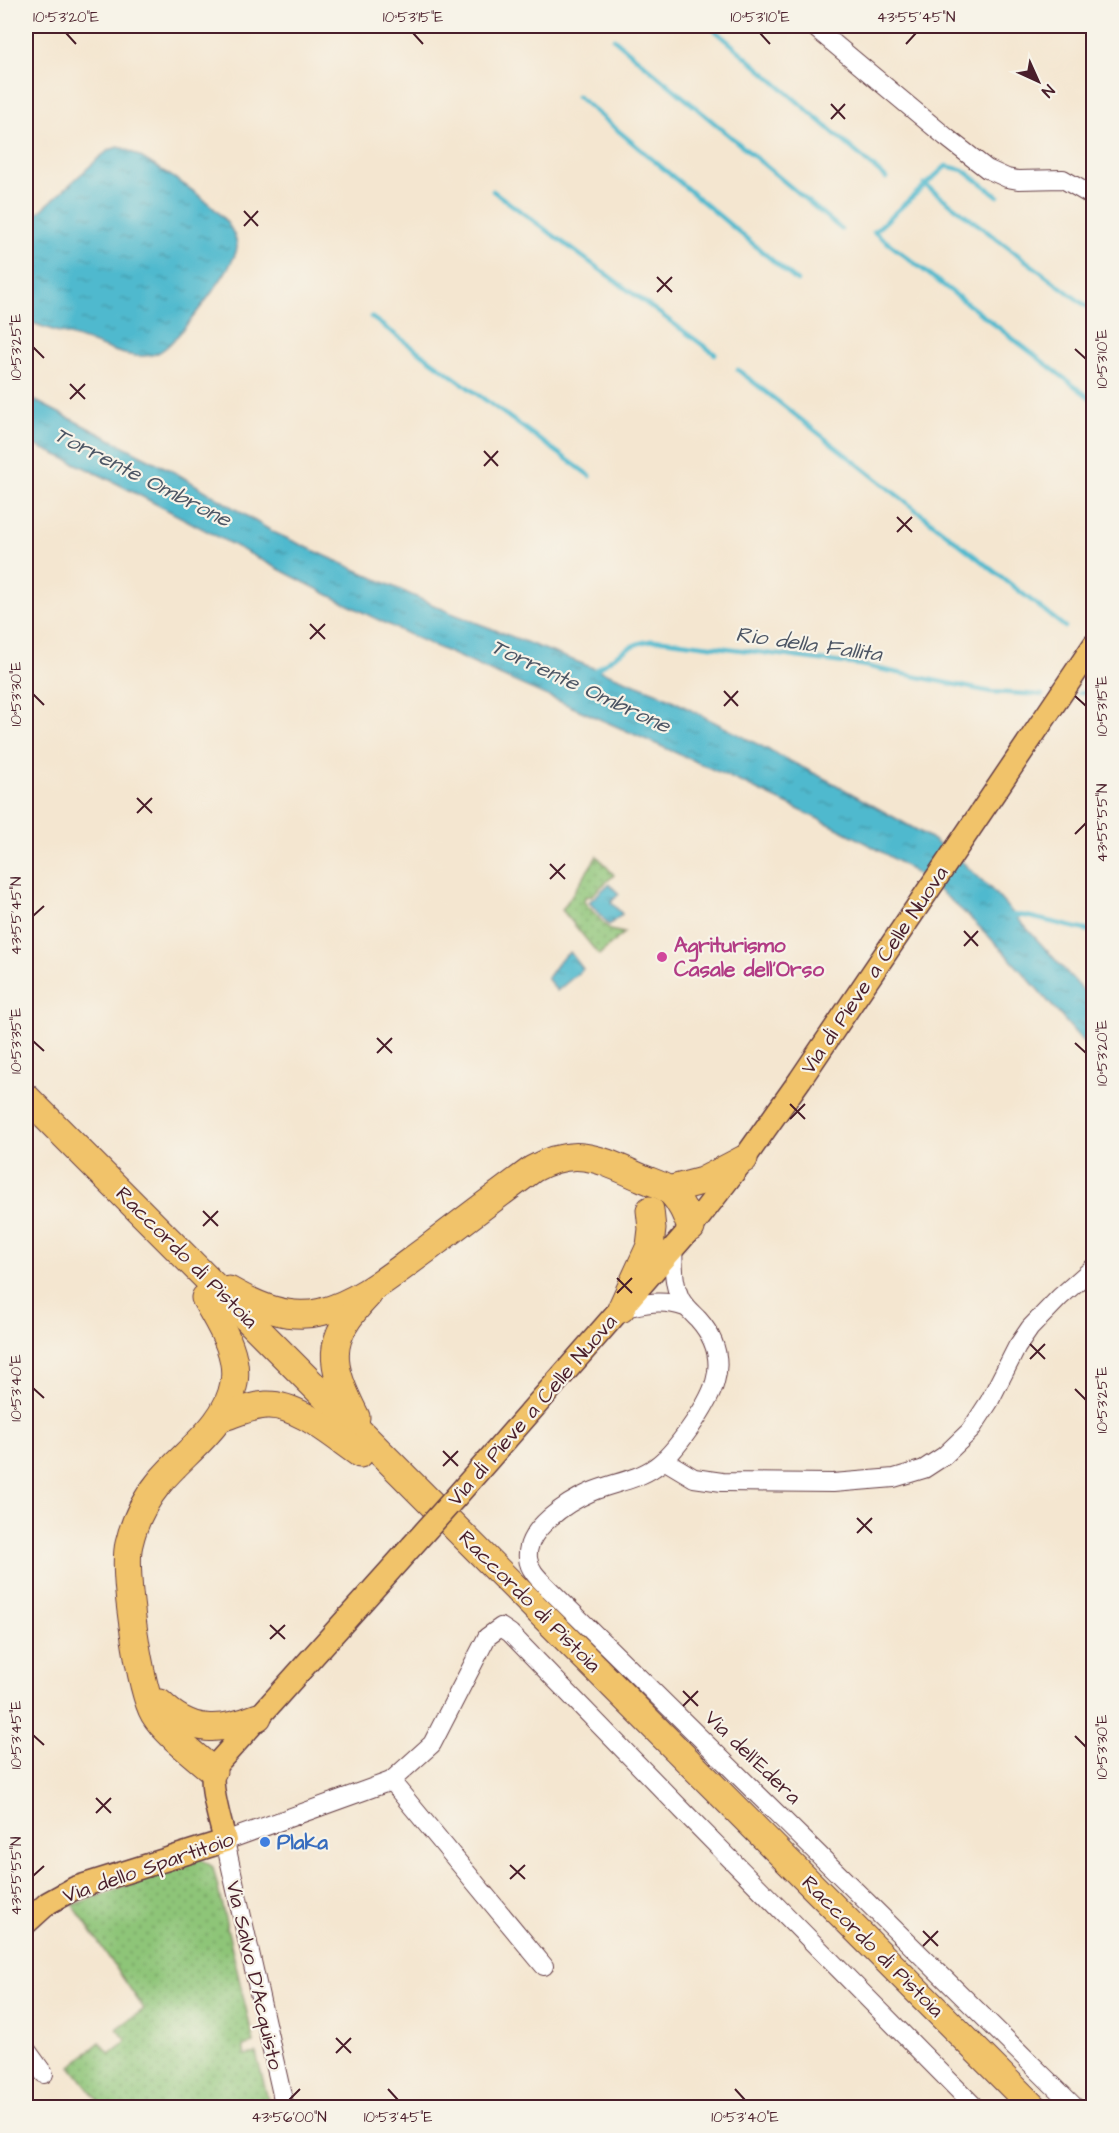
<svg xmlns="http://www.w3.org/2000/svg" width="1119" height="2133" font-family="'Architects Daughter',sans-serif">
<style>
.grass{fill:url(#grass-dots);stroke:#6c7252;stroke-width:1.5}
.water{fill:url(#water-ripples);stroke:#4d6c7c;stroke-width:1.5}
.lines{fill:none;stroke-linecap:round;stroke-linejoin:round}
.stream{stroke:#50b9ce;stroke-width:4.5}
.minor-casing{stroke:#643d44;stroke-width:20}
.major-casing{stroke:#643d44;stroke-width:25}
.highway-casing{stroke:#643d44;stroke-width:29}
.minor{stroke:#fff;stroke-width:18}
.major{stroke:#f1c36a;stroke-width:22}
.highway{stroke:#f1c36a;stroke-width:27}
.major-bridge-casing{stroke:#643d44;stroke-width:25;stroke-linecap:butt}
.major-bridge{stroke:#f1c36a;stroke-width:22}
.ticks{fill:none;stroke:#4a1f2b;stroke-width:2}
.hotel-dot{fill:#d1479c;stroke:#f7f3e8;stroke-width:2}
.shop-dot{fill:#3f7fe0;stroke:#f7f3e8;stroke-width:2}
.labels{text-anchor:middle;stroke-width:4.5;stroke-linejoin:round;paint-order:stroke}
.hotel-label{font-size:21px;font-weight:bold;fill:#b23c85;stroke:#f7f3e8;text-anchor:start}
.street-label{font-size:21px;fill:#4a1f2b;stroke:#f7f3e8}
.shop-label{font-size:21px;font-weight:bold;fill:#366cbe;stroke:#f7f3e8;text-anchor:start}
.water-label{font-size:22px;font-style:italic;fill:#4c5564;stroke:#f7f3e8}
.neatline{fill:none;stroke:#4a1f2b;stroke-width:2}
.ticks-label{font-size:15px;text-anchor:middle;fill:#4a1f2b}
</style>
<defs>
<pattern id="grass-dots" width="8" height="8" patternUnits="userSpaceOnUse" patternTransform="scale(1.5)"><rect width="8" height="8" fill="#8ec578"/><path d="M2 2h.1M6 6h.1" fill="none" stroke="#769f63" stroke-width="1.8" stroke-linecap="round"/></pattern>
<pattern id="water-ripples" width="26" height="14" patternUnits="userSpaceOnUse" patternTransform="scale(1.5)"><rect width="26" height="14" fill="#50b9ce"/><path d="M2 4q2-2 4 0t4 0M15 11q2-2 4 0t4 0" fill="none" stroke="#4496a7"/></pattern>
</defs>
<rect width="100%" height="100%" fill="#f7f3e8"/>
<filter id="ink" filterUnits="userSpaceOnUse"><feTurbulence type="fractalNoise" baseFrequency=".0167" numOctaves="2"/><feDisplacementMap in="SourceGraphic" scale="12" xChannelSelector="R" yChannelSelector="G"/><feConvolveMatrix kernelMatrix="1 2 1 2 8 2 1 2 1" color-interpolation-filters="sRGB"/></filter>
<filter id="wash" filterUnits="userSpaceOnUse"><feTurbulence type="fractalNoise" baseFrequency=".008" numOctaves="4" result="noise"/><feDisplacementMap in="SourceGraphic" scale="24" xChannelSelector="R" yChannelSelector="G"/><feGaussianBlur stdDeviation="1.35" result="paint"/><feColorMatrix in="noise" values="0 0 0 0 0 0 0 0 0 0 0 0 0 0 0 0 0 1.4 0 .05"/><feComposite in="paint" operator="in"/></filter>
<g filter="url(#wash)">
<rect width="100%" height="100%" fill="#f4e6d0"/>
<g class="grass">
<polygon points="597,856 614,875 591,896 585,897 584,902 610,930 624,933 599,955 562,910"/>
<polygon points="201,1859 213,1867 254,2043 243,2046 245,2055 256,2053 270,2107 95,2107 100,2103 71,2066 100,2042 110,2054 127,2041 117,2029 144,2009 73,1905"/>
</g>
<g class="water">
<path d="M118 147C130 149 140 157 150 163 175 178 235 214 237 246 238 263 179 338 164 349 158 354 150 356 143 356 123 357 100 345 82 339 63 333 43 328 26 320V224L100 157 109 150Z"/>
<path d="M26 396 176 473 273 532 451 613 658 693 833 783 929 837 961 861 990 888 1093 1001V1053C1040 993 980 917 914 872 864 838 807 814 753 788 640 735 524 687 410 635 310 588 214 534 116 483 87 468 56 455 26 441Z"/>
<polygon points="609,884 619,894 611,902 622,914 609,925 589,902"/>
<polygon points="570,952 583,969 557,991 547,978 559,961"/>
</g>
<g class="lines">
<g class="stream">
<polyline points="710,26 886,178"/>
<polyline points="614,39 841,229"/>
<polyline points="577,96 797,281"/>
<polyline points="924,184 1094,312"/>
<polyline points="493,191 715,354"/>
<polyline points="998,196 963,170 946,166 874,232 1094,401"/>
<polyline points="371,317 590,476"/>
<polyline points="738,370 1065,627"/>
<path d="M593 672C617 655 633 639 663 640L860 665 991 692 1042 695"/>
<polyline points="1079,693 1094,691"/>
<polyline points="1011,915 1026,916 1094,932"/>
</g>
</g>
</g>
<g filter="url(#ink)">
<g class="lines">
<defs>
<g id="minor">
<polyline points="813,26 946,137 987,169 1007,178 1018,180 1063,179 1094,197"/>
<path d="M673 1249C674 1266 673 1283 680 1298 685 1307 691 1312 698 1319 714 1337 722 1358 715 1382 709 1404 674 1455 655 1467 637 1480 612 1483 591 1492 568 1502 525 1529 528 1558 529 1569 537 1577 545 1585L1076 2108"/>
<path d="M621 1309C644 1303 662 1299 685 1307"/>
<polyline points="664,1460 694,1478 722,1482 833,1483 894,1478 924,1469 944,1456 970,1431 989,1402 1017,1347 1030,1328 1060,1297 1094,1267"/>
<polyline points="391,1781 544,1966"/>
<polyline points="26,2049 44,2074"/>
<polyline points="285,2108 225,1841 391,1781 432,1744 487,1637 501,1627 510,1633 688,1816 976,2108"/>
</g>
<g id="major">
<polyline points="455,1498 691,1228 744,1159 800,1080 1094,645"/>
<path d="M26 1923 48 1903 75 1888 225 1841C221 1823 207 1782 215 1766L412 1546"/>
</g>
<g id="highway">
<polyline points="26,1097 1034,2108"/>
<polyline points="668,1190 702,1181 744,1159"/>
<path d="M229 1290C257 1306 288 1320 321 1312 359 1303 395 1272 427 1249 462 1222 498 1195 533 1169 577 1145 601 1160 642 1178 651 1182 664 1185 671 1192 681 1202 686 1215 691 1228"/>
<path d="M205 1298C219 1324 239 1352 234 1383 227 1426 185 1451 159 1483 145 1500 134 1522 129 1544 122 1571 140 1690 154 1714 165 1733 196 1756 213 1771"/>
<polyline points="621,1309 650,1246 652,1229 650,1210"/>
<path d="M356 1417C329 1363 324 1341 368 1295"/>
<path d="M221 1418C236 1413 250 1406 266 1405 297 1403 335 1437 360 1454"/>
<path d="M160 1703C191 1734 220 1732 258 1717"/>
</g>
</defs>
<use href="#minor" class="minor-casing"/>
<use href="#major" class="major-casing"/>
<use href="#highway" class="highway-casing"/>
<use href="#minor" class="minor"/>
<use href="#major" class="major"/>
<use href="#highway" class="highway"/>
<defs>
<polyline id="major-bridge" points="412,1546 455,1498"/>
</defs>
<use href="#major-bridge" class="major-bridge-casing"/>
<use href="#major-bridge" class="major-bridge"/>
</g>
</g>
<path class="ticks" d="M66 33 76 44M413 33 423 44M760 33 770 44M906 44 916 33M831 104 845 119M831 119 845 104M244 211 258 226M244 226 258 211M657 277 672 292M657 292 672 277M33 347 44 358M1075 349 1086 359M70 384 85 399M70 399 85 384M484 451 498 466M484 466 498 451M897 517 912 532M897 532 912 517M310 624 325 639M310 639 325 624M724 691 738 706M33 694 44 705M1075 696 1086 706M724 706 738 691M137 798 152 813M137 813 152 798M1075 834 1086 823M550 864 565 879M550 879 565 864M33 916 44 906M964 931 978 946M964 946 978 931M377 1038 392 1053M33 1041 44 1051M1075 1043 1086 1053M377 1053 392 1038M790 1104 805 1119M790 1119 805 1104M203 1211 218 1226M203 1226 218 1211M617 1278 632 1293M617 1293 632 1278M1030 1344 1045 1359M1030 1359 1045 1344M33 1388 44 1398M1075 1389 1086 1400M443 1451 458 1466M443 1466 458 1451M857 1518 872 1533M857 1533 872 1518M270 1625 285 1639M270 1639 285 1625M683 1691 698 1706M683 1706 698 1691M33 1735 44 1745M1075 1736 1086 1747M96 1798 111 1813M96 1813 111 1798M510 1865 525 1879M33 1876 44 1866M510 1879 525 1865M923 1931 938 1946M923 1946 938 1931M336 2038 351 2053M336 2053 351 2038M388 2089 398 2100M735 2089 745 2100M289 2100 300 2089"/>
<circle class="hotel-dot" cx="662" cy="957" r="6"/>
<circle class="shop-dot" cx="265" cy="1842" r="6"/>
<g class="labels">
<g class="hotel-label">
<text x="674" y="952">Agriturismo<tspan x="674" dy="24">Casale dell'Orso</tspan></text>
</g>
<g class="street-label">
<text transform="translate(874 970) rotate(-56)" y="7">Via di Pieve a Celle Nuova</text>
<text transform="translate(187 1257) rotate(45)" y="7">Raccordo di Pistoia</text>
<text transform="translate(532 1410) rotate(-49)" y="7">Via di Pieve a Celle Nuova</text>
<text transform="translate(530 1601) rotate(45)" y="7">Raccordo di Pistoia</text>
<text transform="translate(753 1757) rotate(44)" y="7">Via dell'Edera</text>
<text transform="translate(148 1867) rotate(-19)" y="7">Via dello Spartitoio</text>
<text transform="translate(873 1946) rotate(45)" y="7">Raccordo di Pistoia</text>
<text transform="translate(255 1975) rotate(77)" y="7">Via Salvo D'Acquisto</text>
</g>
<g class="shop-label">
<text x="277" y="1849">Plaka</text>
</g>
<g class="water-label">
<text transform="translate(143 476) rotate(27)" y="8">Torrente Ombrone</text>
<text transform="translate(809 643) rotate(8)" y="8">Rio della Fallita</text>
<text transform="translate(581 685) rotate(25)" y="8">Torrente Ombrone</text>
</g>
</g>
<rect width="1119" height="2133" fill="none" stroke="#f7f3e8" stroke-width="66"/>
<g transform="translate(1038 81) rotate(135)" stroke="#f7f3e8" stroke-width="4.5" paint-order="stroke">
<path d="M0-4.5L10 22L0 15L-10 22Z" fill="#4a1f2b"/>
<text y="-9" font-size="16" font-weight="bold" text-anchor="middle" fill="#4a1f2b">N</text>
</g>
<rect x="33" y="33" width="1053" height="2067" class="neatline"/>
<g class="ticks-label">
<text x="66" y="22">10°53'20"E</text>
<text x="413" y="22">10°53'15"E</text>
<text x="760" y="22">10°53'10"E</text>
<text x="916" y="22">43°55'45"N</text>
<text transform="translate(16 347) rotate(-90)" y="5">10°53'25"E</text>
<text transform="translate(1102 359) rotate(-90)" y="5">10°53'10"E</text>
<text transform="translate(16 694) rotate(-90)" y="5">10°53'30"E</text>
<text transform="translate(1102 706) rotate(-90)" y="5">10°53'15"E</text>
<text transform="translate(1102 823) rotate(-90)" y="5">43°55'55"N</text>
<text transform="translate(16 916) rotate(-90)" y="5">43°55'45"N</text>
<text transform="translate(16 1041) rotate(-90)" y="5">10°53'35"E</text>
<text transform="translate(1102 1053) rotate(-90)" y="5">10°53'20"E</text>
<text transform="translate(16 1388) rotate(-90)" y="5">10°53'40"E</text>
<text transform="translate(1102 1400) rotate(-90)" y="5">10°53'25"E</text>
<text transform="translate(16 1735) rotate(-90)" y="5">10°53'45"E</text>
<text transform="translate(1102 1747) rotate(-90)" y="5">10°53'30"E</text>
<text transform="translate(16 1876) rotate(-90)" y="5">43°55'55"N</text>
<text x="289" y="2122">43°56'00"N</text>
<text x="398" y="2122">10°53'45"E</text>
<text x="745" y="2122">10°53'40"E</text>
</g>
</svg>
